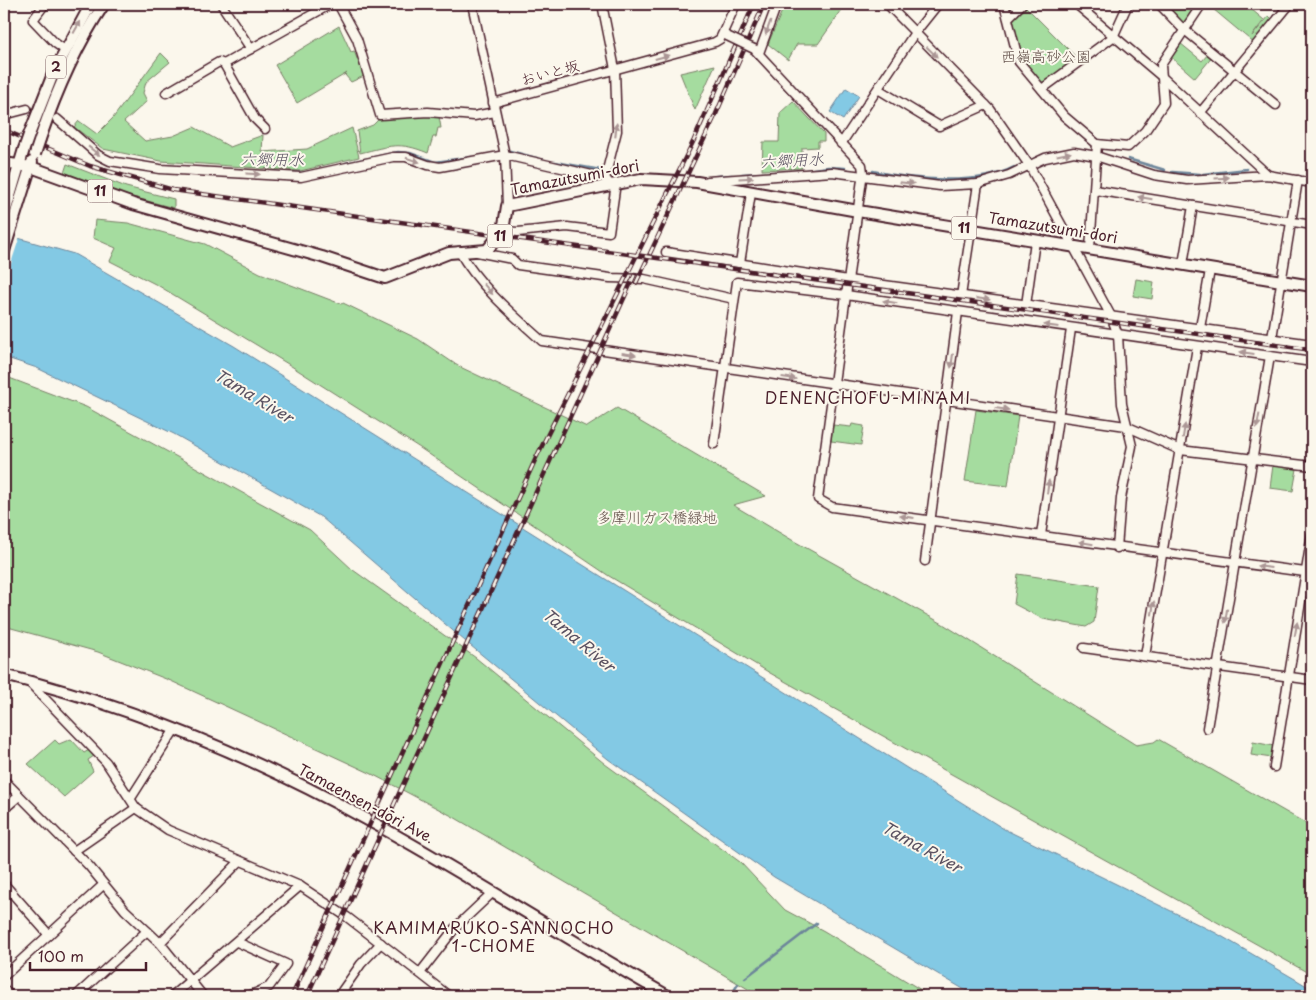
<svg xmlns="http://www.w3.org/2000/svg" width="1316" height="1000" font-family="'Playpen Sans','Klee One',sans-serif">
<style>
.green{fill:#a5dc9f;stroke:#787e65}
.water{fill:#83c9e4;stroke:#6c859a}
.pier{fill:#fbf7ec}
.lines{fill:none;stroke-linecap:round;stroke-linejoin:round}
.stream{stroke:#6c859a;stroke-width:2.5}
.minor-casing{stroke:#4a1f2b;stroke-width:11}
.major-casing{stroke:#4a1f2b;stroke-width:14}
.minor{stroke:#fbf7ec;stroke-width:8}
.major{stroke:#fbf7ec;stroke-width:10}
.rail-casing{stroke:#4a1f2b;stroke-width:4.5}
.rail{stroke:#fbf7ec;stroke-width:2.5;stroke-dasharray:8;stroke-linecap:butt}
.minor-bridge-casing{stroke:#4a1f2b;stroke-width:11;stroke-linecap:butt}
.major-bridge-casing{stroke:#4a1f2b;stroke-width:14;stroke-linecap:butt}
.minor-bridge{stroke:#fbf7ec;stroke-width:8}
.major-bridge{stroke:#fbf7ec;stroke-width:10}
.oneway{fill:#ab9695}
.labels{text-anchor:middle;stroke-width:4;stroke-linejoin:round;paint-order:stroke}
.shield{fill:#fbf7ec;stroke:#7f6065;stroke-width:1}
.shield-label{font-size:14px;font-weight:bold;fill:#4a1f2b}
.park-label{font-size:15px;fill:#614e48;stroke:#fbf7ec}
.street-label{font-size:15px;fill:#4a1f2b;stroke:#fbf7ec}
.water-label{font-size:16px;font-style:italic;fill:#5b5262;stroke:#fbf7ec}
.neighbourhood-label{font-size:16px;letter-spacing:1px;fill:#4a1f2b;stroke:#fbf7ec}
</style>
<rect width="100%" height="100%" fill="#fbf7ec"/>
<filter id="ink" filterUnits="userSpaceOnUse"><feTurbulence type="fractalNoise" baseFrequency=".02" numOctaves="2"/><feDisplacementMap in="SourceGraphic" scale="10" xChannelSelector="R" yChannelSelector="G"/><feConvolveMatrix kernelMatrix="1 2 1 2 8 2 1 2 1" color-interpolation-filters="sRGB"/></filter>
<g filter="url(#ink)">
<g class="green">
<polygon points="785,4 846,4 818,44 797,44 788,60 768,44"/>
<polygon points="1168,4 1196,4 1183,24 1166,7"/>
<polygon points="1207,4 1221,4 1219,8 1223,4 1245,4 1264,20 1252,36 1269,16 1273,20 1255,44"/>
<polygon points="1024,5 1078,59 1043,86 1022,60 1012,19"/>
<polygon points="339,26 351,52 354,51 364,76 351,82 345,75 347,73 297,103 275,65"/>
<polygon points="1180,43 1202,61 1209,53 1213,56 1195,78 1171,57"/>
<polygon points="161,53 170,62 146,82 143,93 147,101 124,122 145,141 173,136 194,127 230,147 263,135 262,152 307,149 352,128 359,157 300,171 161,161 103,149 74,127 79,121 97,134 113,118"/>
<polygon points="715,65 695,110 680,73"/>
<polygon points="793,101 824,134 824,141 818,141 818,147 802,148 802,168 762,170 763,142 779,142 780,113"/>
<path d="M425 115 439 116 441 128H438L436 137H433L428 153C399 141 390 146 360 153L357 131 373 125 378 120Z"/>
<polygon points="67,164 126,187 174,199 174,208 125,195 64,173"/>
<polygon points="95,220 128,223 205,244 260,273 341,304 343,303 418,339 458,366 587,427 617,408 766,496 733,505 792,540 943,624 1136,745 1154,742 1158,739 1312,827 1312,975 770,673 609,576 420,448 288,364 159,286 110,261 116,248 93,238"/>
<polygon points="1136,279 1154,282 1152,299 1133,296"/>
<polygon points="4,376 86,407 310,530 353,570 476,658 605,764 740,862 785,910 824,931 931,996 760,996 452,816 370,773 171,681 98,652 4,626"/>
<polygon points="976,410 1018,416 1008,486 965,481"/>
<polygon points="852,424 864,426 861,445 831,441 833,425 851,427"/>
<polygon points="1273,465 1297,469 1293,491 1270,488"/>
<polygon points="1018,574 1099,586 1094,622 1086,627 1043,619 1014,604"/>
<polygon points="71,739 84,753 89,750 94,756 88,760 93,771 64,797 28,764 55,740 59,744"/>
<polygon points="1253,742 1274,746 1272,758 1251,755"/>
</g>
<g class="water">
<polygon points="846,88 859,96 843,120 830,112"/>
<polygon points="4,234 74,254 234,346 1004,829 1216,933 1312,989 1312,996 975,996 774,877 608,759 459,636 321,517 174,434 37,368 4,357"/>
</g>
<polygon class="pier" points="4,231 20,236 4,285"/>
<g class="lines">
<g class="stream">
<polyline points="510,151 544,160"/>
<polyline points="1128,159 1165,170"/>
<polyline points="555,162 601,170"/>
<polyline points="346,163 398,152 410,153 435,162 472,157"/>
<polyline points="806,170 828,167 845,168"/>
<path d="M873 171C912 180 978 186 1014 167"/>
<polyline points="272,172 304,173"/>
<polyline points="1172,172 1200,174"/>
<polyline points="742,174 788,172"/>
<polyline points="1203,174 1247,169"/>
<polyline points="716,176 732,175"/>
<polyline points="745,978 817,923"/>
<polyline points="732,994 738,984"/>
</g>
<defs>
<g id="minor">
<polyline points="45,4 33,20 55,43 65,50"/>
<polyline points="221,4 251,49"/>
<polyline points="338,4 357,39 380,115 428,112 474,116 495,112"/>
<polyline points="472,4 505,155 507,206"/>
<polyline points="602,4 615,69 617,131 605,178"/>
<polyline points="887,4 990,109 1029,165 1111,316 1118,335 1122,404 1132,446 1121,498 1117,548"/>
<polyline points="1004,4 1019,62 1064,116 1097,144 1128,147 1145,131 1164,103 1161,65 1202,4"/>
<polyline points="1076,4 1161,76 1268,175"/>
<polyline points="1159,4 1181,27 1276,105"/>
<polyline points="1310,4 1312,5"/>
<polyline points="1008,18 1022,4"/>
<polyline points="754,49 862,165 863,172 818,499 832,507 1312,573"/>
<polyline points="759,53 777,4"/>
<polyline points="224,64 331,4"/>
<polyline points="878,89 939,126 986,105"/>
<polyline points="1042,89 1113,37 1128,4"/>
<polyline points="166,93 219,62 224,64 255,119 265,129"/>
<polyline points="493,103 715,42 720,39 736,4"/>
<polyline points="1200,113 1290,4"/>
<polyline points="4,115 27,109"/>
<polyline points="57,119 98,155 110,161 160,169 301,177 393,157 406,157 428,165 440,167 505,155 605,178 615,190 609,232 567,227 518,232 503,231"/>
<polyline points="841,144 914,34 938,4"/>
<polyline points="707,181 832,172 940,186 978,184 1009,175 1045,158 1074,152 1096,156 1154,175 1187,180 1268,175 1312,183"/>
<polyline points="1095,190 1312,225"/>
<polyline points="1090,249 1097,144"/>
<path d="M459 251C479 286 512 314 542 341L1126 426 1180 450 1312 466"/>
<polyline points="477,252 512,259 518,265 610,278 644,279 734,299"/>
<polyline points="666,252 848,280 1312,344"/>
<polyline points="740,263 751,193"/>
<polyline points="1183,264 1193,206"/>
<polyline points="961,296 978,184"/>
<polyline points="1026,305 1035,241"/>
<polyline points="1200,328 1210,270"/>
<polyline points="1272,338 1298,180"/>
<polyline points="714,444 737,282 846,295 1312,362"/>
<polyline points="1041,535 1071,329"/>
<polyline points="925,561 958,312"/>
<polyline points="1084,648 1312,680"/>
<polyline points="1145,656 1197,347"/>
<polyline points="28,681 106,762 136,808 168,830 300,886 347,917 449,996"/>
<polyline points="1207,728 1270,356"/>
<polyline points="1274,767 1312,534"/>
<polyline points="4,780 89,866 125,910 160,943 203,996"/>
<polyline points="131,798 175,729"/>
<polyline points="4,809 19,796"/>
<polyline points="74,851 136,808"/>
<polyline points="4,884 49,935"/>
<polyline points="237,942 286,964 269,987 249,996"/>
<polyline points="160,943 240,861"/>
<polyline points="420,973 455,928 493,892"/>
<polyline points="4,976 103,885"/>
<polyline points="4,989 10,996"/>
<polyline points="76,996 147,931"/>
<polyline points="172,996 300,886"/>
<polyline points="348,996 342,991 361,964 381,943"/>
</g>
<g id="major">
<polyline points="29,135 53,74 91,4"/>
<path d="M40 139C56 92 76 46 104 4"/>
<polyline points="4,163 31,167 133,204 322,257 385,278 449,253 487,250 503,231 507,206 641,179 697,182 858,211 1312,286"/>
<polyline points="4,216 24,149"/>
<polyline points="4,251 32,162"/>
<path d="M4 675C131 706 254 757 368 820 470 875 567 940 668 996"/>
</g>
</defs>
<use href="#minor" class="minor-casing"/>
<use href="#major" class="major-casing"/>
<use href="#minor" class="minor"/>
<use href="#major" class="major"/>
<defs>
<g id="rail">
<polyline points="4,130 90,166 173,190 1312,350"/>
<polyline points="636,283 716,114 764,4"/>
<polyline points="292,996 536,458 694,140 754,4"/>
<polyline points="307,996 635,274"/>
</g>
</defs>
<use href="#rail" class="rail-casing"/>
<use href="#rail" class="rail"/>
<defs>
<polyline id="minor-bridge" points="727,36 754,49"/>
<g id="major-bridge">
<polyline points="24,149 29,135"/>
<polyline points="35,154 40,139"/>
</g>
</defs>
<use href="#minor-bridge" class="minor-bridge-casing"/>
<use href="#major-bridge" class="major-bridge-casing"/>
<use href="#minor-bridge" class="minor-bridge"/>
<use href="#major-bridge" class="major-bridge"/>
</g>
<defs><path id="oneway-solid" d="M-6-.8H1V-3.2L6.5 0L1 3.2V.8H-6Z" transform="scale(1.25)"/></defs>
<g class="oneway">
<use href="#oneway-solid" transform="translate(77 27) rotate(-61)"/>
<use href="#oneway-solid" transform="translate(768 28) rotate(110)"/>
<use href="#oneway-solid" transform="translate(932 52) rotate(44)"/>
<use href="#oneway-solid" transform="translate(662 57) rotate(-15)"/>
<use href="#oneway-solid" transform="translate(616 130) rotate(-84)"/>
<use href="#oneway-solid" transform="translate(94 151) rotate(38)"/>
<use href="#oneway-solid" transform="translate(1064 154) rotate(-11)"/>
<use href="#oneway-solid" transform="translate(413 160) rotate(18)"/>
<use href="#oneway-solid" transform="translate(253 174) rotate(3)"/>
<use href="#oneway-solid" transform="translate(746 178) rotate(-3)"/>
<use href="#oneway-solid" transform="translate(1222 178) rotate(-4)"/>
<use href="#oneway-solid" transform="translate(907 183) rotate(6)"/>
<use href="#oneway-solid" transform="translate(1145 198) rotate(-171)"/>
<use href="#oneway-solid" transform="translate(488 289) rotate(49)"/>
<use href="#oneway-solid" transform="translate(983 299) rotate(7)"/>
<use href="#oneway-solid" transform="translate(890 302) rotate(-171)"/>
<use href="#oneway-solid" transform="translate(1144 320) rotate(7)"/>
<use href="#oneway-solid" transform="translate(1051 326) rotate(-172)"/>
<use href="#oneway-solid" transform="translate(1247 353) rotate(-172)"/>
<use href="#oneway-solid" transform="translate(629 354) rotate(8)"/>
<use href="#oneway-solid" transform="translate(952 361) rotate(98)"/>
<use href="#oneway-solid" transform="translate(789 378) rotate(8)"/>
<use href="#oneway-solid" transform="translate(1002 409) rotate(8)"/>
<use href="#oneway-solid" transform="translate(1258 421) rotate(101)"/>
<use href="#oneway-solid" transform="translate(1184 431) rotate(-81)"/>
<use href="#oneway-solid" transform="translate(1048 487) rotate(-82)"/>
<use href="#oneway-solid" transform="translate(907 517) rotate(-172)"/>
<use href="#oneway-solid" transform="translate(1086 543) rotate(-171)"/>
<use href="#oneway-solid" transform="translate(1264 567) rotate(-172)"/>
<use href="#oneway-solid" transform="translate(1153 608) rotate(-81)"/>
<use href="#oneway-solid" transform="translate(1226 616) rotate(99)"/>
<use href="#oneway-solid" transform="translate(1296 629) rotate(-80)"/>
</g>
</g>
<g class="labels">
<g class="shield">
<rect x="46" y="55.5" width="20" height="23" rx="4"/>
<rect x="87.5" y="179.5" width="25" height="23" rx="4"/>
<rect x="951.5" y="216.5" width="25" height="23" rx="4"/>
<rect x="487.5" y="224.5" width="25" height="23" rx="4"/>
</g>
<g class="shield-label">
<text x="56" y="72">2</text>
<text x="100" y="196">11</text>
<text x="964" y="233">11</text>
<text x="500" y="241">11</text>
</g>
<g class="park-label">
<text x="1046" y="62">西嶺高砂公園</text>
<text x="657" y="523">多摩川ガス橋緑地</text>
</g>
<g class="street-label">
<text transform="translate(550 73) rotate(-15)" y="5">おいと坂</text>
<text transform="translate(575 178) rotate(-11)" y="5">Tamazutsumi-dori</text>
<text transform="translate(1053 228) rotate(9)" y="5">Tamazutsumi-dori</text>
<text transform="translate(366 804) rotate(28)" y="5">Tamaensen-dōri Ave.</text>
</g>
<g class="water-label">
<text transform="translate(272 159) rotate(1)" y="6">六郷用水</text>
<text transform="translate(792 160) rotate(-3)" y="6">六郷用水</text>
<text transform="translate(254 396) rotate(31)" y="6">Tama River</text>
<text transform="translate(579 640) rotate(40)" y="6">Tama River</text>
<text transform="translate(922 847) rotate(29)" y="6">Tama River</text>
</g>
<g class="neighbourhood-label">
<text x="868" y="404">DENENCHOFU-MINAMI</text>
<text x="494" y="934">KAMIMARUKO-SANNOCHO<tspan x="494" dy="18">1-CHOME</tspan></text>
</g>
</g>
<rect width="1316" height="1000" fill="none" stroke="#fbf7ec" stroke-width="20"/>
<rect x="10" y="10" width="1296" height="980" fill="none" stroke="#4a1f2b" stroke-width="2" filter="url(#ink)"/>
<path d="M30 962v8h116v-8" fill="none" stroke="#4a1f2b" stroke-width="2.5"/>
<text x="38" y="962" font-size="15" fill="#4a1f2b" stroke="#fbf7ec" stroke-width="4" paint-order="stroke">100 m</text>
</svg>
